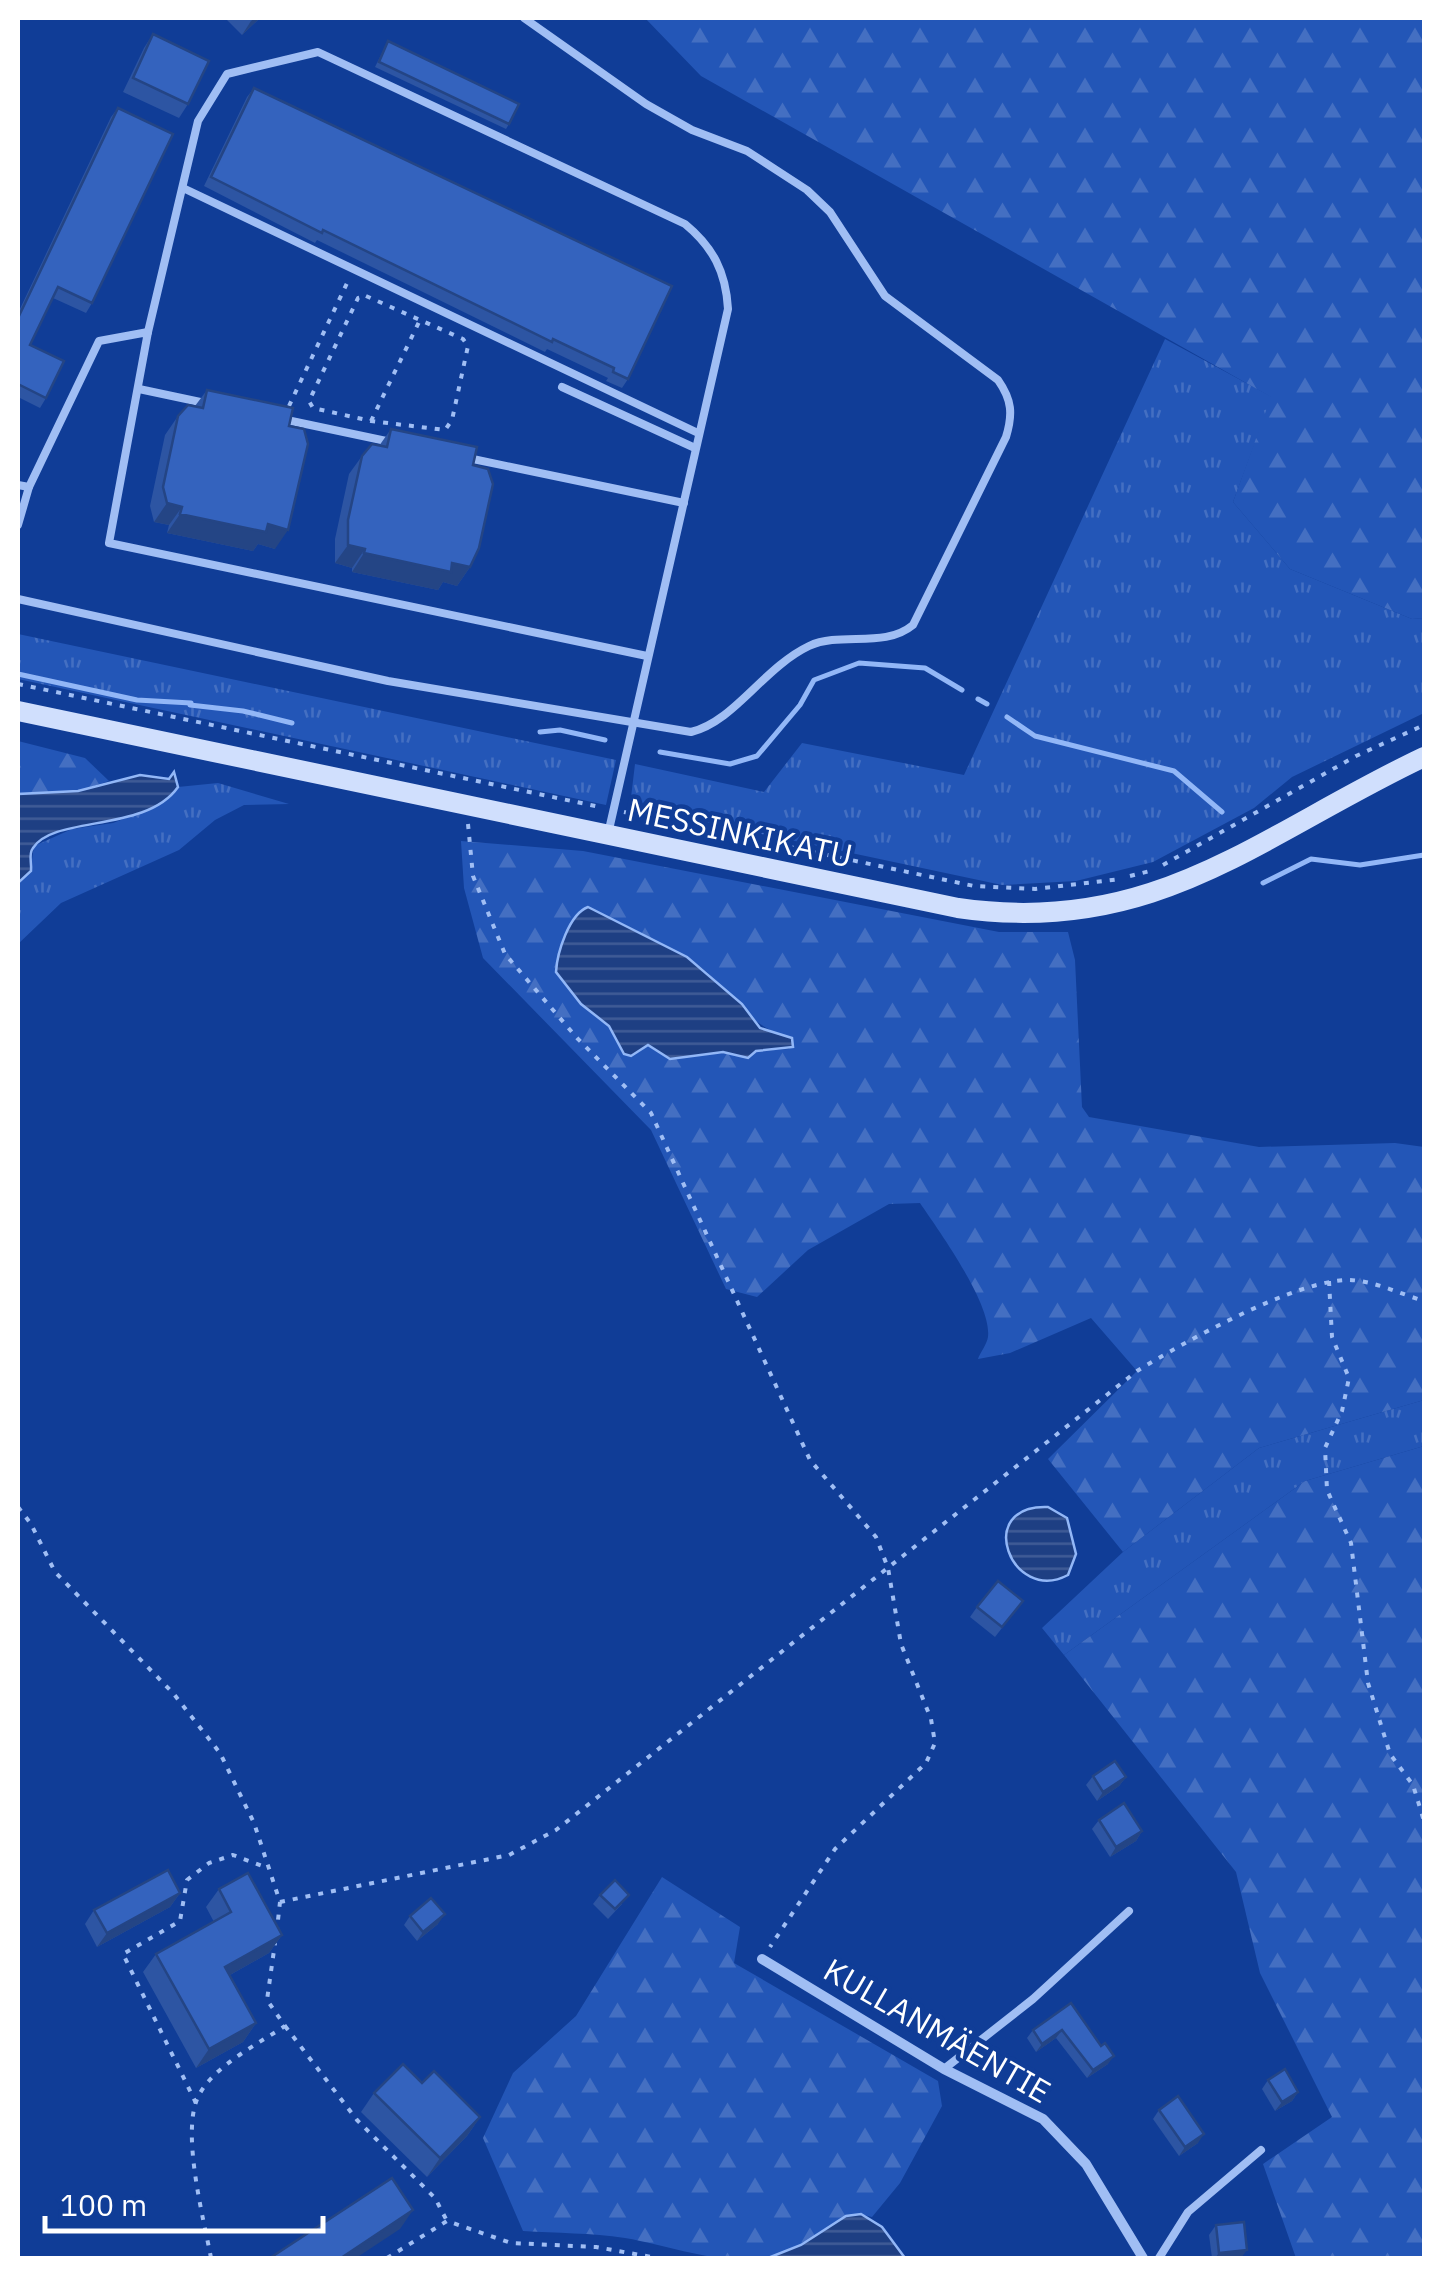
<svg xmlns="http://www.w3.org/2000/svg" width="1442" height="2276" font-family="'IBM Plex Sans',sans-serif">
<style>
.grass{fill:url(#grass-tufts)}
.forest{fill:url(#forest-firs);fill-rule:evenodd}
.water{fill:url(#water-rules);stroke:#92b7f7;stroke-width:2.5}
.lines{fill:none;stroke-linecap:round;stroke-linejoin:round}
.stream{stroke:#92b7f7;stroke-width:5}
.path{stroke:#a0bef4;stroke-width:4;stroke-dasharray:5 8;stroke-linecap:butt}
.lane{stroke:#a0bef4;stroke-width:8}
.street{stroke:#a0bef4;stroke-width:10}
.secondary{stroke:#d0dffd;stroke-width:20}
.wall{fill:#2d55a3}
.shaded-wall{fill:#244585}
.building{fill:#3463be;stroke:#244585;stroke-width:2.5}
.labels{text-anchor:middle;stroke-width:9;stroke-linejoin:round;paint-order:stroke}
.street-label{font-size:32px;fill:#fff;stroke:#103d97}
</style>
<defs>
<pattern id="grass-tufts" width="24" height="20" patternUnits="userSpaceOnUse" patternTransform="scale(2.5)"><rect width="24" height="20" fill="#2356b7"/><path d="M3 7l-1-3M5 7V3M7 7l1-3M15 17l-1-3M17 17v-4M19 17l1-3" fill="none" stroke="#446fc2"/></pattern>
<pattern id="forest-firs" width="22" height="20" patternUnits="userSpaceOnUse" patternTransform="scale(2.5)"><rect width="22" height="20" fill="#2356b7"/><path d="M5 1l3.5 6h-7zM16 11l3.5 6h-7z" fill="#446fc2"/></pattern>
<pattern id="water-rules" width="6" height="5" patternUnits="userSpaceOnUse" patternTransform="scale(2.5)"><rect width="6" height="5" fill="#1e3f83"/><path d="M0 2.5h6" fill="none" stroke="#405c96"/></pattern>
</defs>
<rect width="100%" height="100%" fill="#103d97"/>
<g class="grass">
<polygon points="1165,339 1272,397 1233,502 1290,569 1412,619 1424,618 1424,713 1292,777 1254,808 1153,862 1076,881 1002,885 630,806 635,764 764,792 802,743 964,775"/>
<polygon points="18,634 616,760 606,805 18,679"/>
<polygon points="218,783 289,804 244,805 215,820 179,850 61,903 18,944 18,883 30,873 34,846 72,829 113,823 152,808 178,787"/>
<polygon points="1424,1400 1424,1446 1305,1481 1064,1655 1042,1628 1123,1552 1259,1448"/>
</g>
<g class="forest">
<polygon points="645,18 1424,18 1424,618 1412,619 1290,569 1233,502 1271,397 701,76"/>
<polygon points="18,741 85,758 109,781 78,791 18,794"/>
<path d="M461 841 583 851 999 932H1068L1075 960 1082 1107 1089 1117 1259 1147 1395 1143 1424 1147V1400L1259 1448 1123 1552 1048 1459 1137 1371 1091 1318 1010 1353 978 1359C980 1353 987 1344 988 1337 992 1304 939 1231 920 1203L889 1204 808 1250 757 1297 726 1289 651 1130 483 958 464 888ZM588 908C619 931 662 939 694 962 734 990 743 1026 792 1038L789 1049 756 1051 748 1058C706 1044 686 1070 648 1045L631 1056 624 1054 609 1026 581 1004 556 972 574 918Z"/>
<polygon points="1424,1446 1424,2258 1296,2258 1263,2164 1332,2117 1260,1973 1236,1872 1064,1655 1305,1481"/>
<path d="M662 1877 740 1927 734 1963 938 2081 942 2106 900 2183 872 2217 860 2214C828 2226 797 2255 762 2258 714 2264 672 2246 625 2238 591 2233 557 2233 523 2231L483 2138 513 2073 576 2016Z"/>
</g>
<g class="water">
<path d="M174 772 178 787C146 833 54 815 33 848 28 854 32 863 31 871L18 883V794L78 791 140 775 169 779Z"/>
<path d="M588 907 687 957 742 1004 760 1028 792 1038 793 1047 756 1051 748 1058 723 1052 670 1059 648 1045 631 1056 624 1054 609 1026 581 1004 556 972C557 953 569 914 588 907Z"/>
<path d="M1048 1507 1067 1518 1076 1554 1068 1575C1011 1605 973 1504 1048 1507Z"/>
<polygon points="861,2214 882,2227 905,2258 768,2258 801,2245 846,2216"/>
</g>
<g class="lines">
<g class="stream">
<polyline points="18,674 137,700 191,703"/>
<polyline points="978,699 987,704"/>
<polyline points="190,705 243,711 292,723"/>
<polyline points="1007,717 1035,736 1174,771 1222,812"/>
<polyline points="540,732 560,730 605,740"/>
<polyline points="660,752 730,764 757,756 800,705 814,680 859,663 925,668 962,690"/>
<polyline points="1263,883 1311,859 1360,865 1424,855"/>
</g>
<g class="path">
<polygon points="366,296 463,339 468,346 452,420 445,430 371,421 313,408 309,401 358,298"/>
<polyline points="289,406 349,279"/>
<polyline points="371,421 420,320"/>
<polyline points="18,684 600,807"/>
<polyline points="624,812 974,886 1035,889 1121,879"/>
<polyline points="468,824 473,876 505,954 577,1038 651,1113 810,1460 876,1537 888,1568 901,1644 931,1719 935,1743 926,1763 835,1849 770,1947"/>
<polyline points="1163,865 1356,756 1424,725"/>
<polyline points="1130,876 1150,871"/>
<polyline points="1329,1281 1332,1337 1349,1378 1342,1411 1325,1448 1327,1490 1351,1543 1368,1683 1390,1754 1413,1785 1424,1821"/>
<polyline points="18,1507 31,1524 55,1572 173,1693 220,1753 254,1823 280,1902 277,1929"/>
<path d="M280 1902 509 1855 556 1830 1137 1371C1184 1342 1297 1279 1350 1280 1374 1281 1401 1294 1424 1301"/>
<polyline points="285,2026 357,2120 435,2198 447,2221"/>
<polyline points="196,2103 123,1954 180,1921 187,1880 209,1863 233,1855 268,1868"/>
<path d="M211 2258C204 2220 180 2130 199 2095 215 2065 258 2044 285 2026L267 2000 275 1943"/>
<polyline points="387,2258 447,2221 511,2243 596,2247 657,2258"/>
</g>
<g class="lane">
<polyline points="183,188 698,433"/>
<path d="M148 332 198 121 227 74 318 52 685 224C713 247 726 272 728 309L608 834"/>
<polyline points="562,387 695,448"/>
<polyline points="139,389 205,403"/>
<polyline points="282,419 391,442"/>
<polyline points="468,458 684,503"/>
<polyline points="18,485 29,487 99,341 148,332 109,543 647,656"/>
<polyline points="18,525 29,487"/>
<path d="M18 599 388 681 691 732C735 721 763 668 809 646 842 631 884 649 913 625L1006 437C1013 414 1012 400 998 380L885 296 830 212 807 190 747 151 692 130 646 104 524 18"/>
<polyline points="944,2069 1033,1999 1129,1911"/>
<polyline points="1159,2258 1188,2212 1261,2150"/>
</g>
<polyline class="street" points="762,1959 944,2069 1043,2119 1086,2164 1143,2258"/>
<path class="secondary" d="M18 711 958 908C1155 937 1259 835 1424 757"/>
</g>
<g class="wall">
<polygon points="225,18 260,18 242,35"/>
<polygon points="153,34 188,104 179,118 123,92 144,48"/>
<polygon points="388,41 509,124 506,129 375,67"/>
<polygon points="254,88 628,379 622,388 606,381 608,378 547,349 545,352 317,240 315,243 204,186 247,97"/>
<polygon points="118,108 92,303 86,313 53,298 30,345 46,398 40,408 18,397 18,313 111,117"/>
<polygon points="207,390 289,426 275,549 258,544 253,551 167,533 169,525 154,522 150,506 165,435 178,416 195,406"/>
<polygon points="391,429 473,465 470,567 457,586 443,582 438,590 352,572 352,568 335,563 335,539 349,474 362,456 379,446"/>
<polygon points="1023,1601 995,1637 970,1617 977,1607"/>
<polygon points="1093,1776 1126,1777 1119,1786 1097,1801 1086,1785"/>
<polygon points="1099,1820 1142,1831 1136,1841 1110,1857 1092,1829"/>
<polygon points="219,1889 282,1935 269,1953 230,1975 256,2023 243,2042 196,2068 143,1972 156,1954 214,1922 206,1907"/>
<polygon points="180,1893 170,1907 97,1947 85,1924 94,1910"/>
<polygon points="600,1895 622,1904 608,1919 593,1904"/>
<polygon points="410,1916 438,1924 417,1941 404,1925"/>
<polygon points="1071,2003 1101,2046 1108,2064 1087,2078 1056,2038 1036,2052 1027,2038 1033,2030"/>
<polygon points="1268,2080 1298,2092 1292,2101 1275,2111 1262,2089"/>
<polygon points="422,2083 480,2117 467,2136 427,2177 361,2112 374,2093"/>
<polygon points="1159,2110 1198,2143 1179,2156 1153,2119"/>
<polygon points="1216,2225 1241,2258 1212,2258 1209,2235"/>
</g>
<g class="shaded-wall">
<polygon points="255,18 260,18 242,35 251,21"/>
<polygon points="167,503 182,507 169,525 154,522"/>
<polygon points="180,514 268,524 288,530 275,549 258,544 253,551 167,533"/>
<polygon points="348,545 365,549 352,568 335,563"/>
<polygon points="364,553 452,563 470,567 457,586 443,582 438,590 352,572"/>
<polygon points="1126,1777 1119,1786 1097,1801 1103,1792"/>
<polygon points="1142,1831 1136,1841 1110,1857 1116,1847"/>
<polygon points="180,1893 170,1907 97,1947 107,1933"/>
<polygon points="445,1914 438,1924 417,1941 423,1932"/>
<polygon points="282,1935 269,1953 212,1985 225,1967"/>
<polygon points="256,2023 243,2042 196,2068 209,2049"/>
<polygon points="1062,2030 1056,2038 1036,2052 1042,2044"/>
<polygon points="1114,2056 1108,2064 1087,2078 1093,2070"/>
<polygon points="1298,2092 1292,2101 1275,2111 1282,2102"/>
<polygon points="480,2117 467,2136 427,2177 440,2158"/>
<polygon points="1204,2134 1198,2143 1179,2156 1185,2147"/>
<polygon points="413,2210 400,2229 356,2258 341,2258"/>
<polygon points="1247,2250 1241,2258 1215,2258 1219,2253"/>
</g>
<g class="building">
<polygon points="153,34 209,61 188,104 133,78"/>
<polygon points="388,41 519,104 509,124 379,62"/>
<polygon points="254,88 672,286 628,379 613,372 614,368 553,339 552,342 323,230 322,233 211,177"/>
<polygon points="118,108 173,134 92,303 58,287 30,345 64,361 46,398 18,384 18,318"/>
<polygon points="207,390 293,408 289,426 304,429 308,444 288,530 268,524 266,532 180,514 182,507 167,503 163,487 178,416 188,405 203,408"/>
<polygon points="391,429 477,447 473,465 488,469 493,484 479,548 470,567 452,563 451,572 364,553 365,549 348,545 348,520 362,456 372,444 387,447"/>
<polygon points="998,1581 1023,1601 1002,1627 977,1607"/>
<polygon points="1115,1761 1126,1777 1103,1792 1093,1776"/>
<polygon points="1124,1803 1142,1831 1116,1847 1099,1820"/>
<polygon points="168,1870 180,1893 107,1933 94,1910"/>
<polygon points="248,1873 282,1935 225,1967 256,2023 209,2049 156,1954 231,1912 219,1889"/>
<polygon points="615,1880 629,1895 615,1909 600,1895"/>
<polygon points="431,1898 445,1914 423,1932 410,1916"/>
<polygon points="1071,2003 1101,2046 1105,2043 1114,2056 1093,2070 1062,2030 1042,2044 1033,2030"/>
<polygon points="403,2064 422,2083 434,2071 480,2117 440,2158 374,2093"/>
<polygon points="1285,2069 1298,2092 1282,2102 1268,2080"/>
<polygon points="1178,2096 1204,2134 1185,2147 1159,2110"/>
<polygon points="392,2178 413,2210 341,2258 270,2258"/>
<polygon points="1244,2222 1247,2250 1219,2253 1216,2225"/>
</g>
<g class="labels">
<g class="street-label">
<text transform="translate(740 833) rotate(12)" y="11">MESSINKIKATU</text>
<text transform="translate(937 2031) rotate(30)" y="11">KULLANMÄENTIE</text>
</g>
</g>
<rect width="1442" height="2276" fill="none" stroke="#ffffff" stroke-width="40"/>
<path d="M45 2216v15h278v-15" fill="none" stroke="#ffffff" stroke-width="5"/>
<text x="60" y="2216" font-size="30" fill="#ffffff" stroke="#103d97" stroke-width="8" paint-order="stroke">100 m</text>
</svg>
